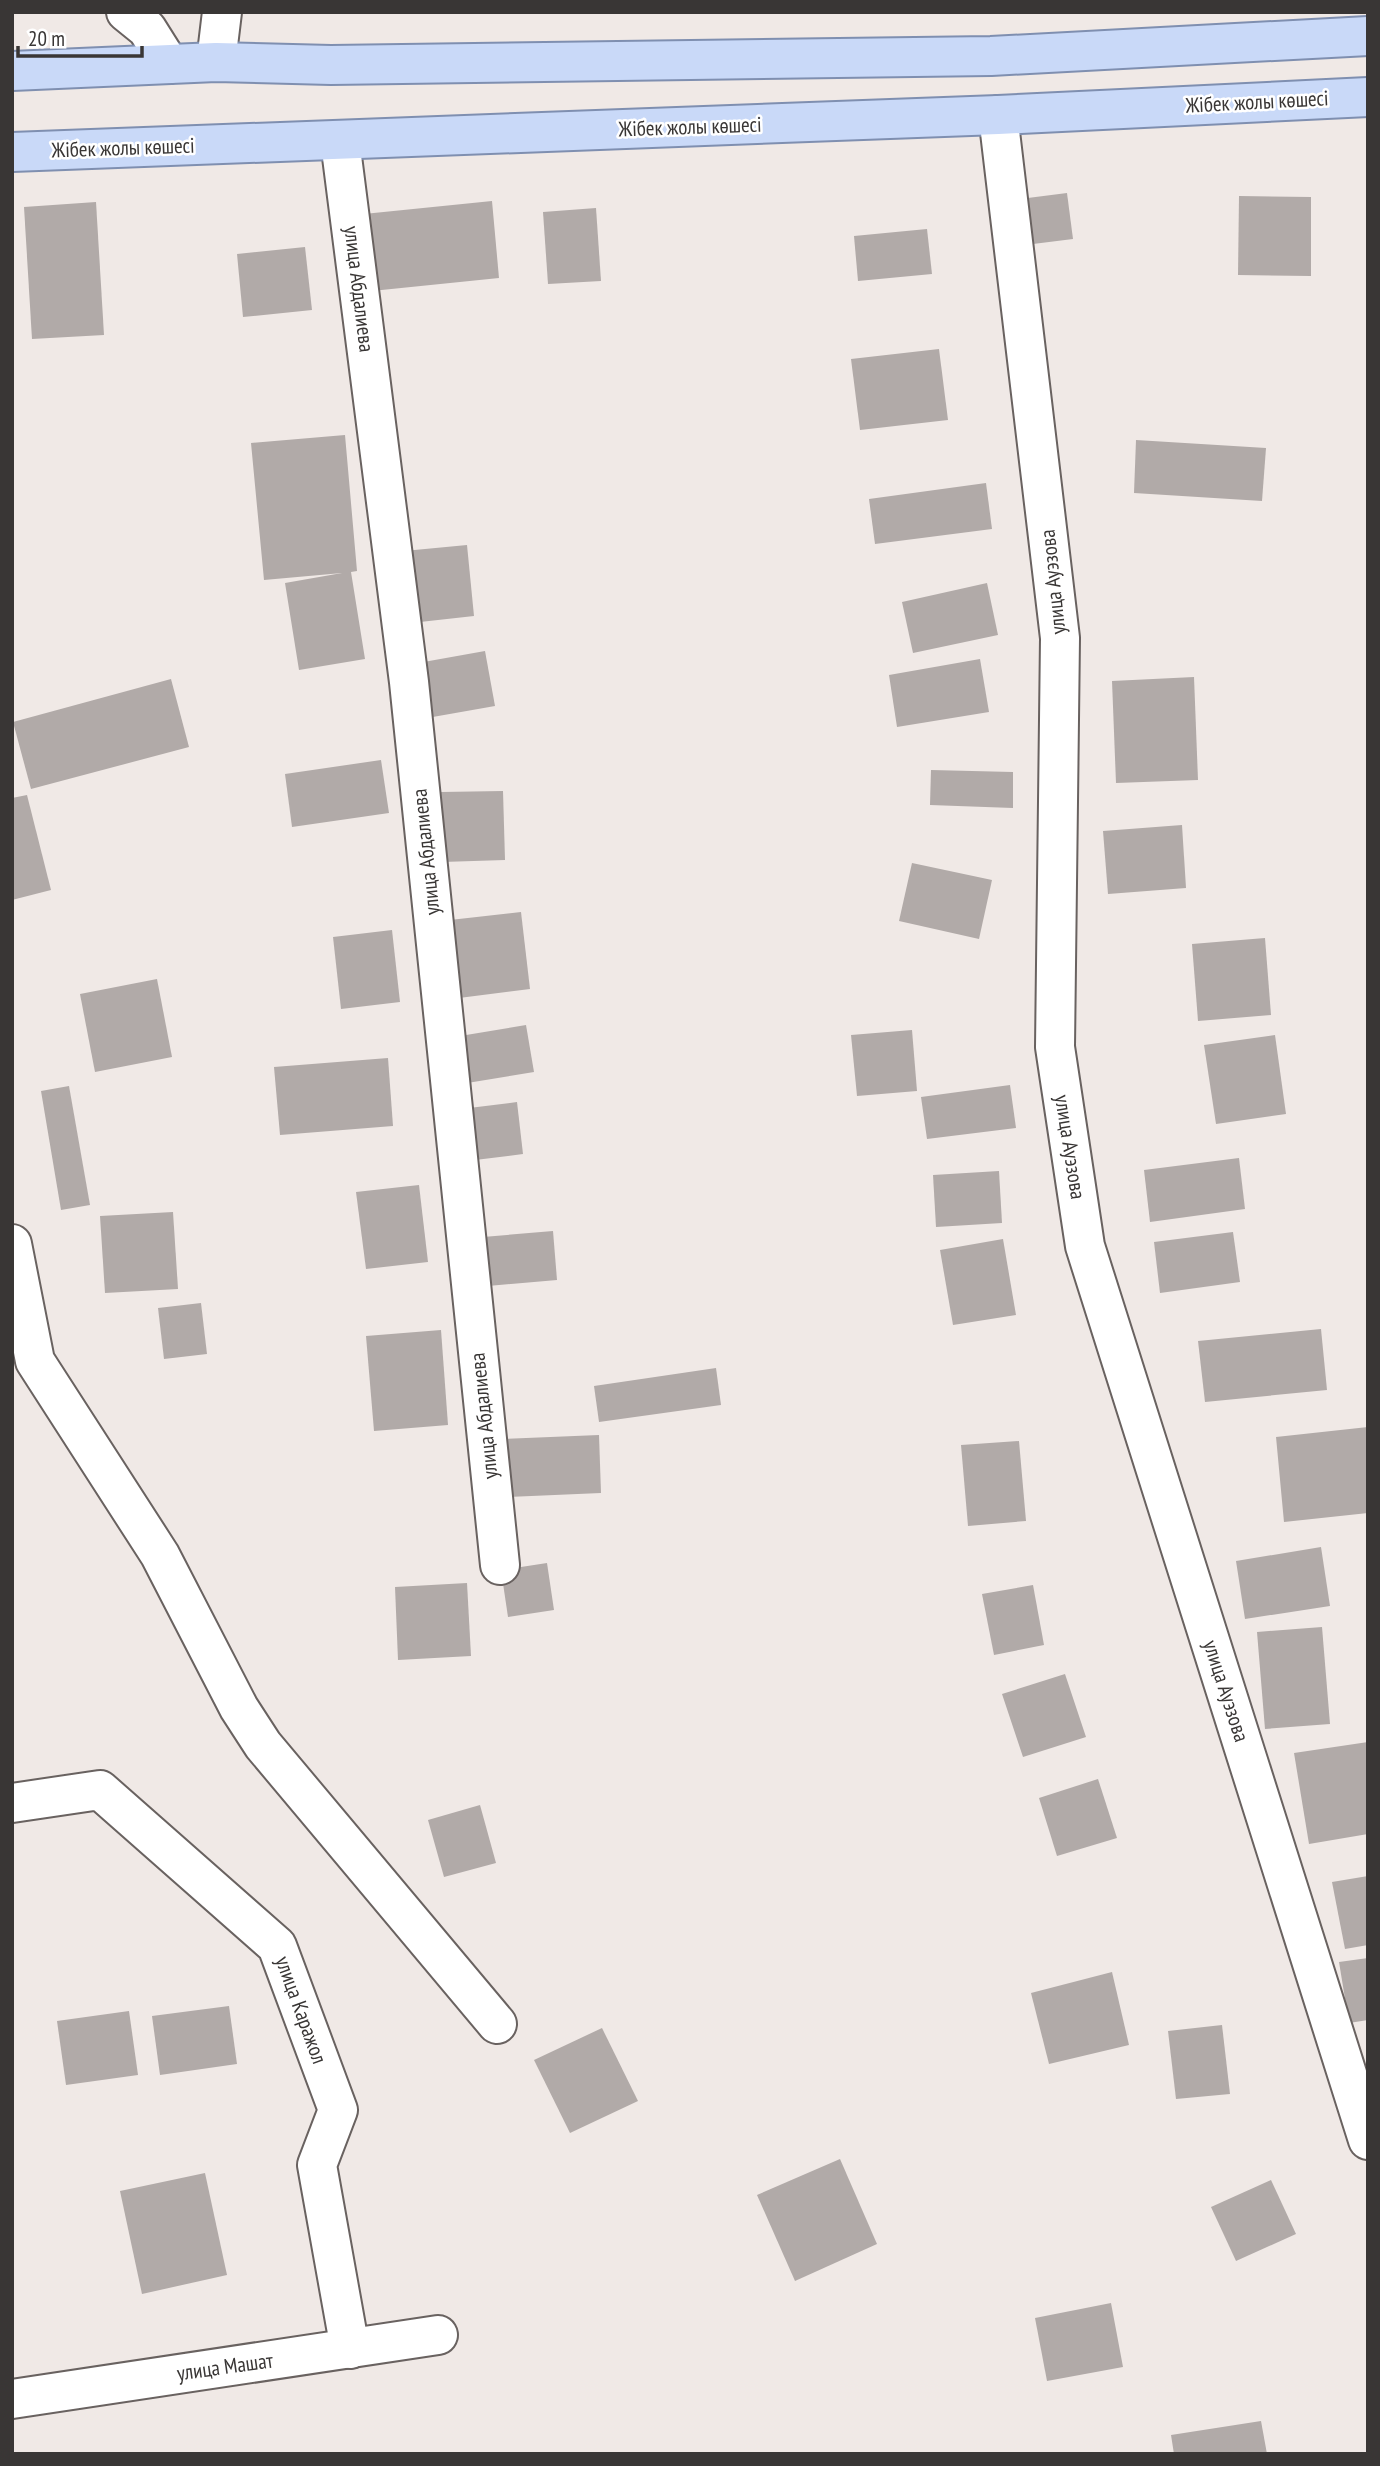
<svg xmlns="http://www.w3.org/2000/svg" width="1380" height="2466" font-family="'PT Sans Narrow',sans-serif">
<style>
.building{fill:#b1aaa8}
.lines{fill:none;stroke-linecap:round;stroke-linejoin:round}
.minor-casing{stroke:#696260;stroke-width:42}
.major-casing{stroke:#7f8fb0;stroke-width:42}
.minor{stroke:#fff;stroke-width:38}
.major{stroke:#c9d9f8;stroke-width:38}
.labels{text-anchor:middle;stroke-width:5;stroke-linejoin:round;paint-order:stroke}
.street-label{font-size:21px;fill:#393635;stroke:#fff}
</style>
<rect width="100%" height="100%" fill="#f0e9e6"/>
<g class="building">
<polygon points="1067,193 1073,239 1017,246 1012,200"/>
<polygon points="1239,196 1311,197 1311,276 1238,275"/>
<polygon points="492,201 499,278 362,292 354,215"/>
<polygon points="96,202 104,335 32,339 24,207"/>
<polygon points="596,208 601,281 548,284 543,212"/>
<polygon points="927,229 932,274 858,281 854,236"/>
<polygon points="305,247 312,310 243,317 237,254"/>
<polygon points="939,349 948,420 860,430 851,359"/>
<polygon points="345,435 357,571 351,572 365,659 299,670 285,583 342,573 264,580 251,443"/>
<polygon points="1136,440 1266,448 1262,501 1134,493"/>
<polygon points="986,483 992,529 875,544 869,499"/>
<polygon points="467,545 474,616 411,623 404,551"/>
<polygon points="987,583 998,635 913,653 902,602"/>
<polygon points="485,651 495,706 427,718 418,663"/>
<polygon points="980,659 989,712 897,727 889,675"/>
<polygon points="1194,677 1198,780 1116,783 1112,681"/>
<polygon points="171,679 189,747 31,789 13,722"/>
<polygon points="381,760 389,813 292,827 285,774"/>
<polygon points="931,770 1013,772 1013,808 930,805"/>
<polygon points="503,791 505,860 442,862 441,792"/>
<polygon points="27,795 51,890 12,900 12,798"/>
<polygon points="1182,825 1186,888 1108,894 1103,831"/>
<polygon points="912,863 992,880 979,939 899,921"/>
<polygon points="521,912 530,989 459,998 450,920"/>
<polygon points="392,930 400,1002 341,1009 333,937"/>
<polygon points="1265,938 1271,1015 1198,1021 1192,944"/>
<polygon points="157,979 172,1057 95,1072 80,994"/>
<polygon points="526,1025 534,1072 455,1085 448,1038"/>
<polygon points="912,1030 917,1091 857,1096 851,1035"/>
<polygon points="1275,1035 1286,1114 1216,1124 1204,1045"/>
<polygon points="388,1058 393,1126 280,1135 274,1067"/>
<polygon points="1010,1085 1016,1128 927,1139 921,1097"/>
<polygon points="69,1086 90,1205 61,1210 41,1091"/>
<polygon points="517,1102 523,1154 467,1161 461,1109"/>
<polygon points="1239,1158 1245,1209 1150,1222 1144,1170"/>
<polygon points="999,1171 1002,1223 936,1227 933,1175"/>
<polygon points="419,1185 428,1262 366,1269 356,1192"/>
<polygon points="173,1212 178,1289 105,1293 100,1216"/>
<polygon points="553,1231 557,1280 488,1286 483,1237"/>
<polygon points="1233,1232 1240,1282 1160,1293 1154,1242"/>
<polygon points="1003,1239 1016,1315 953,1325 940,1250"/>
<polygon points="201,1303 207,1354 164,1359 158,1308"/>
<polygon points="1321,1329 1327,1390 1205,1402 1198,1341"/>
<polygon points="441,1330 448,1425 374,1431 366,1336"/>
<polygon points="716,1368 721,1405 599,1422 594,1386"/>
<polygon points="1368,1427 1368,1513 1284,1522 1276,1437"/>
<polygon points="599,1435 601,1493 507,1497 504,1439"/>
<polygon points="1019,1441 1026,1521 968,1526 961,1445"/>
<polygon points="1321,1547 1330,1606 1245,1619 1236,1561"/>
<polygon points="547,1563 554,1610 508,1617 501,1570"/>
<polygon points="467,1583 471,1656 398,1660 395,1587"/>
<polygon points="1033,1585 1044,1645 994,1655 982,1594"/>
<polygon points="1322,1627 1330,1724 1265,1729 1257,1632"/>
<polygon points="1065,1674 1086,1737 1023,1757 1002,1694"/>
<polygon points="1368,1742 1368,1834 1309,1844 1294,1753"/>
<polygon points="1098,1779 1117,1838 1057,1856 1039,1798"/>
<polygon points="480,1805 496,1863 444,1877 428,1820"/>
<polygon points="1368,1876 1368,1945 1345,1949 1332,1882"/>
<polygon points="1368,1958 1368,2020 1349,2023 1339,1962"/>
<polygon points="1112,1972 1129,2045 1049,2064 1031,1993"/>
<polygon points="229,2006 237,2064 160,2075 152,2016"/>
<polygon points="129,2011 138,2075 66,2085 57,2021"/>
<polygon points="1222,2025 1230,2094 1176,2099 1168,2031"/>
<polygon points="602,2028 638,2101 570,2133 534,2060"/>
<polygon points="840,2159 877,2244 795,2281 757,2195"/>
<polygon points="205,2173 227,2275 142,2294 120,2191"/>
<polygon points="1271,2180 1296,2234 1236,2261 1211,2207"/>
<polygon points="1111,2303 1123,2367 1047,2381 1035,2318"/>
<polygon points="1261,2421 1267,2454 1174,2454 1171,2435"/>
</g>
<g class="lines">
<defs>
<g id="minor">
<polyline points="126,12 147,29 169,64"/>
<polyline points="216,62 222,12"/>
<polyline points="998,115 1060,638 1055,1047 1085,1246 1368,2140"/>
<polyline points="340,141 409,682 500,1565"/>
<polyline points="12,1244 35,1361 160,1555 239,1708 263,1745 497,2024"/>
<polyline points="12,1803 100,1790 277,1946 338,2110 317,2165 350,2349"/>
<polyline points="12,2399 438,2335"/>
</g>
<g id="major">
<polyline points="12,71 216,62 331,65 991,56 1368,36"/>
<polyline points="12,152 998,115 1368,97"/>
</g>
</defs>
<use href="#minor" class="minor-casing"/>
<use href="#major" class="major-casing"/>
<use href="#minor" class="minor"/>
<use href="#major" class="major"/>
</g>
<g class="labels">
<g class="street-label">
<text transform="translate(1257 102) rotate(-3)" y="7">Жібек жолы көшесі</text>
<text transform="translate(690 127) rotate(-2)" y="7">Жібек жолы көшесі</text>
<text transform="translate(123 148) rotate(-2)" y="7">Жібек жолы көшесі</text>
<text transform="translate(359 289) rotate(83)" y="7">улица Абдалиева</text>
<text transform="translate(1053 582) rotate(-96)" y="7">улица Ауэзова</text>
<text transform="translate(426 852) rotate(-96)" y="7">улица Абдалиева</text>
<text transform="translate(1070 1147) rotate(81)" y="7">улица Ауэзова</text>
<text transform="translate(484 1416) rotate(-96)" y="7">улица Абдалиева</text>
<text transform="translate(1226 1691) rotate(72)" y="7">улица Ауэзова</text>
<text transform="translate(301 2010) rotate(70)" y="7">улица Каражол</text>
<text transform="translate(225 2367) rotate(-8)" y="7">улица Машат</text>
</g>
</g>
<rect width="1380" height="2466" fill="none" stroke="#393635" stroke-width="28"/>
<path d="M18 46v10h124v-10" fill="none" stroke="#393635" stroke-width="3.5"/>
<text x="28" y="46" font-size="21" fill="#393635" stroke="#ffffff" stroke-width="5" paint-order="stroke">20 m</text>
</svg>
